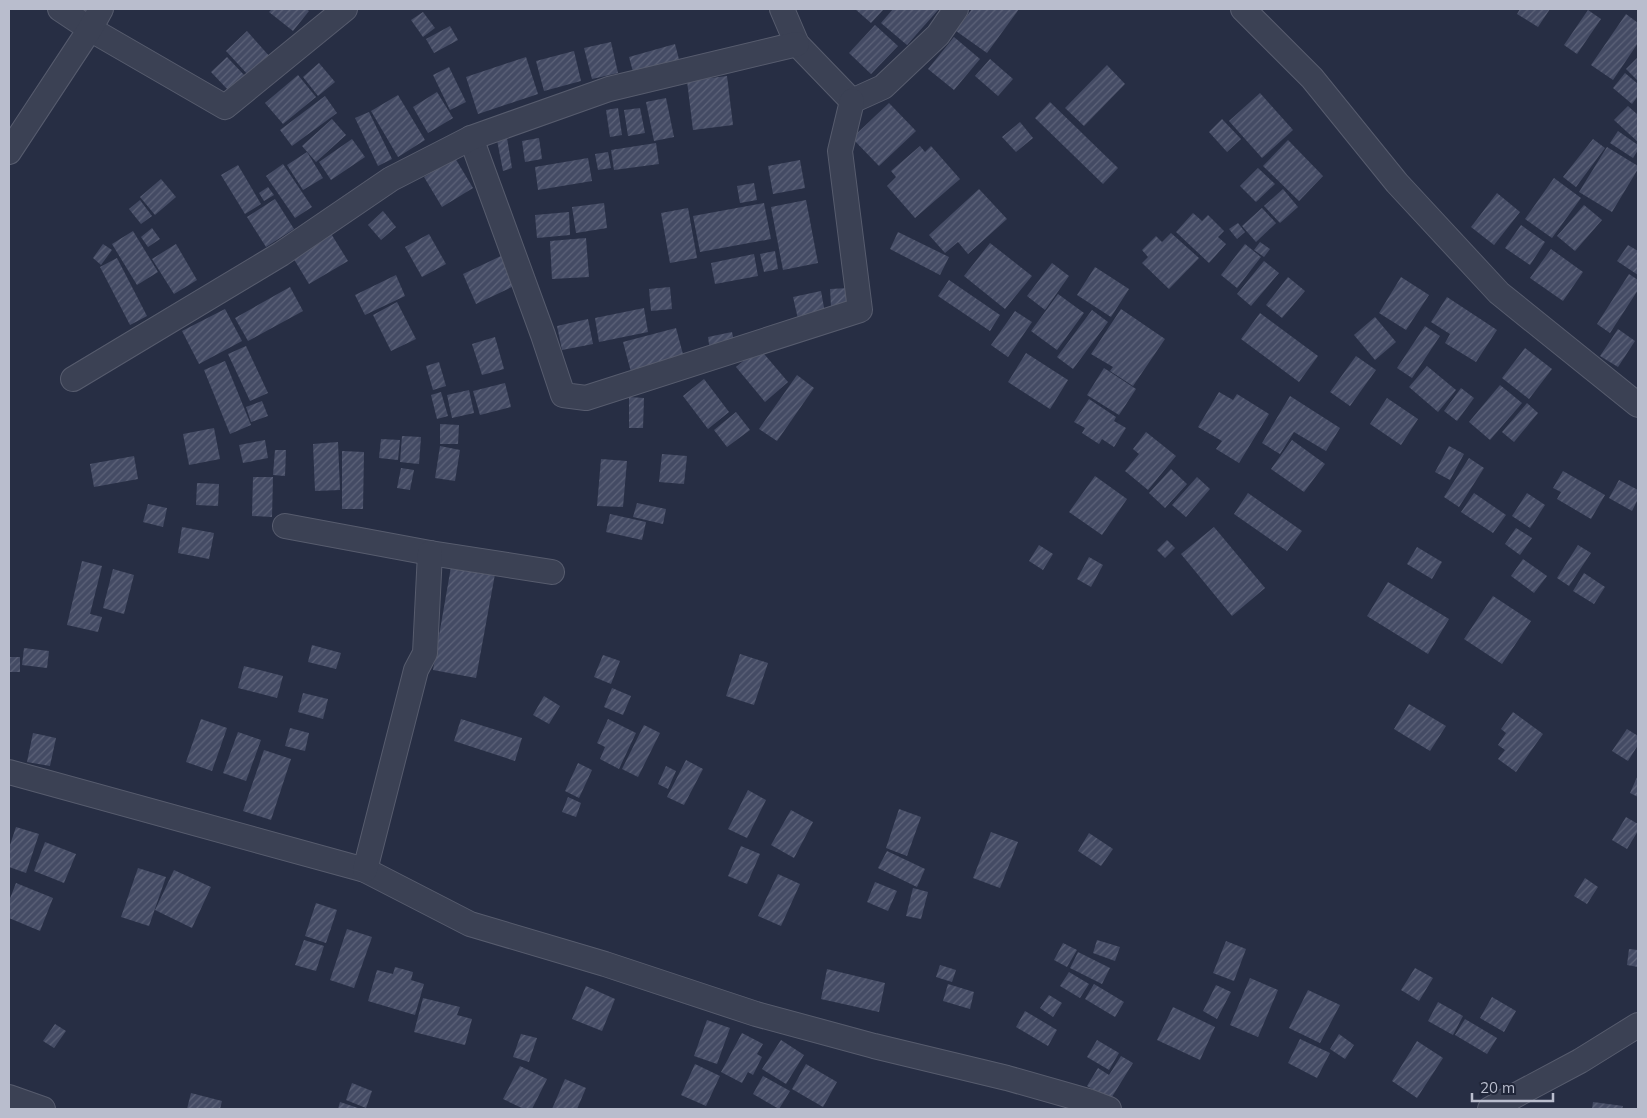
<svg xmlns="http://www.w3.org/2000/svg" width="1647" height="1118" font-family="Mulish,sans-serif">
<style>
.building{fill:url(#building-hatch)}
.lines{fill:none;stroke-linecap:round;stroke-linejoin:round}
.minor-casing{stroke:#575c6e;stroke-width:26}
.minor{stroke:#3b4154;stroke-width:24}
</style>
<defs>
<pattern id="building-hatch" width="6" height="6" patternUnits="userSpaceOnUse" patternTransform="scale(1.25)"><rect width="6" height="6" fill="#444b64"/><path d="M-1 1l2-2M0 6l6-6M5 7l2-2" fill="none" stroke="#5d6379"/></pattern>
</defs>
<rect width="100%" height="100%" fill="#272e44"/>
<g class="building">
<polygon points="272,9 306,9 309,11 293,31 269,12"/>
<polygon points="855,9 884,9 871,23"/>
<polygon points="893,9 939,9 907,45 881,23"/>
<polygon points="972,9 1019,9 987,53 956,31"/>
<polygon points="1520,9 1550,9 1538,27 1517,14"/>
<polygon points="1588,10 1601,19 1577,54 1564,45"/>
<polygon points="423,12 435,28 423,37 411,20"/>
<polygon points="1626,14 1638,23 1638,43 1613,80 1591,65"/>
<polygon points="875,25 898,46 871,74 849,53"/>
<polygon points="450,26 458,40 434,53 426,39"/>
<polygon points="247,31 271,58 250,77 226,51"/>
<polygon points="954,37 980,59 954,90 928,69"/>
<polygon points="611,42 618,73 592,79 584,48"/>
<polygon points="675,44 681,67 635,79 629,57"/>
<polygon points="574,51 581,81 544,91 536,61"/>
<polygon points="227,57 245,76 229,91 211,72"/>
<polygon points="526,57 538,94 478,114 466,77"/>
<polygon points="1638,57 1638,81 1626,69"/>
<polygon points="990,59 1013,79 998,96 975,76"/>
<polygon points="319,63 335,82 318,96 303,77"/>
<polygon points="1107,65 1125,84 1084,126 1065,108"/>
<polygon points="449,67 466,102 450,110 433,75"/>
<polygon points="1625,73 1638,84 1638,96 1632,104 1613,88"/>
<polygon points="298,75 316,97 283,124 265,103"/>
<polygon points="727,76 733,125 693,130 687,81"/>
<polygon points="437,92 453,118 428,133 413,107"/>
<polygon points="1260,93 1293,130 1262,158 1229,121"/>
<polygon points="398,95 425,140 398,157 371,111"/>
<polygon points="325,96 337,113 292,146 280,130"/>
<polygon points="666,98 674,137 654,141 646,102"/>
<polygon points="1050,102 1118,168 1103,184 1035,118"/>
<polygon points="889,103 916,131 879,166 852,138"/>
<polygon points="1628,106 1638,115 1638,142 1614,120"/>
<polygon points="618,108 622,135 610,137 606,110"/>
<polygon points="640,108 645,133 628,136 624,110"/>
<polygon points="369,112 392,159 378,166 355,118"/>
<polygon points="332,119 346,135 316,162 302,146"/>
<polygon points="1222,119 1241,139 1227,152 1209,132"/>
<polygon points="1020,122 1033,138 1016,152 1002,137"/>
<polygon points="1618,131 1638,145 1638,150 1633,158 1610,143"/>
<polygon points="507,138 512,168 503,171 497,140"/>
<polygon points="539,138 542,159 525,162 522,141"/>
<polygon points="352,139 365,157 331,180 319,162"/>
<polygon points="1593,139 1605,148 1576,187 1563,177"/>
<polygon points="1288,140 1323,176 1299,201 1263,166"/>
<polygon points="656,143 659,164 614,170 611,150"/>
<polygon points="920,146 925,152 931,146 960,179 915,218 887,186 896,177 891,171"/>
<polygon points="1607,147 1638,166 1638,169 1612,212 1579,192"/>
<polygon points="307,152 323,178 303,190 287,165"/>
<polygon points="608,152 611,168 598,170 595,154"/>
<polygon points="455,158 473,188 442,207 424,177"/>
<polygon points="588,158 592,181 538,190 535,167"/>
<polygon points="800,160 805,188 773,194 768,166"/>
<polygon points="283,164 312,207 295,218 266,176"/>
<polygon points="238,165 261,204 245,214 221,175"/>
<polygon points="1258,168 1275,184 1256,202 1240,186"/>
<polygon points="1554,178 1581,198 1552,238 1525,219"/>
<polygon points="161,179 176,197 155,215 140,197"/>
<polygon points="754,183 757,200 740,203 737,186"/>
<polygon points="268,187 274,195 264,201 259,193"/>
<polygon points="979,189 1007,219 968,254 958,242 945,253 929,235"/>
<polygon points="1283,189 1298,207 1280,223 1264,206"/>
<polygon points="1497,193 1520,212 1494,245 1471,227"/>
<polygon points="275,199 294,229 266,247 247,217"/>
<polygon points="140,200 152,216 141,224 129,209"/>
<polygon points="806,200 818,263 783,270 771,207"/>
<polygon points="604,203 607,228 576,233 572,207"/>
<polygon points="764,203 771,239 700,252 693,216"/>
<polygon points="1584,205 1602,220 1575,251 1557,236"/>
<polygon points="688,208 697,258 670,263 661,213"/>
<polygon points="1262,208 1276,223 1256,242 1242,226"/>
<polygon points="383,211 396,227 381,240 368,225"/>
<polygon points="569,212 570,235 537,238 535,215"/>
<polygon points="1193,213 1202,221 1208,215 1224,231 1218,237 1226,244 1209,263 1176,232"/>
<polygon points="1238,223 1245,232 1237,239 1229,229"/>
<polygon points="1521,225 1545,242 1530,265 1505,248"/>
<polygon points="152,228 160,239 148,247 141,237"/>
<polygon points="133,231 158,272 137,285 112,244"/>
<polygon points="330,232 348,261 309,284 292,256"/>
<polygon points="898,232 949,257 940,275 890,249"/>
<polygon points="1171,233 1199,258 1169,289 1142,263 1148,257 1142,250 1156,236 1162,242"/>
<polygon points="429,234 446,264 422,277 405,247"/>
<polygon points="586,238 589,277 552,279 550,241"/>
<polygon points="1260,242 1270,249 1264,257 1254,250"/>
<polygon points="990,243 1032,276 1005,309 964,276"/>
<polygon points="103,244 112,250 101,265 93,258"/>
<polygon points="176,244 197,280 174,294 152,259"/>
<polygon points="1245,244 1261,257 1237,288 1221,275"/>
<polygon points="1628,245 1638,251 1638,275 1617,261"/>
<polygon points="1551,249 1583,272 1563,301 1530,278"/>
<polygon points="775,251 778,269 764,272 760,254"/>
<polygon points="754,254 758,276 715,284 711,263"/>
<polygon points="501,256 514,286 476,304 463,274"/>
<polygon points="117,258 147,316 130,325 100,267"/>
<polygon points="1264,261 1279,273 1251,306 1237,294"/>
<polygon points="1052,263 1069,276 1045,310 1027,296"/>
<polygon points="1095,267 1129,289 1111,317 1077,295"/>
<polygon points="1629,274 1638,280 1638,290 1610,333 1597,324"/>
<polygon points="396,275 405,296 365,315 355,295"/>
<polygon points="1288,277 1305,291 1282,318 1266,305"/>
<polygon points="1401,277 1429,295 1406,330 1379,313"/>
<polygon points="949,280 1000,315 990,331 938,296"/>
<polygon points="290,287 303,311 248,341 235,318"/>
<polygon points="670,287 672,309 651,311 649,289"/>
<polygon points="849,288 849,306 831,306 830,289"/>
<polygon points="821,291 825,313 798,319 793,297"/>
<polygon points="1058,294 1084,313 1057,350 1031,331"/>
<polygon points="1447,297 1497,330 1476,362 1445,343 1450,334 1431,322"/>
<polygon points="397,302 416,339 391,351 373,315"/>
<polygon points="644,308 648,332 599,342 595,318"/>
<polygon points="225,309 242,341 199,364 182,331"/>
<polygon points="1121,309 1165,339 1133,386 1110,371 1113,367 1091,354"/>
<polygon points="1092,310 1108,322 1073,369 1057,357"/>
<polygon points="1015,311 1032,322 1008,357 991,345"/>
<polygon points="1260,313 1318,356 1299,382 1241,339"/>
<polygon points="1375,317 1396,342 1375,360 1354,335"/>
<polygon points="588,319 593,344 562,350 557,326"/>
<polygon points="1425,326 1440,336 1412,378 1397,368"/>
<polygon points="676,328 684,358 631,372 623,342"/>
<polygon points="1618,329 1635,341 1618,367 1600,356"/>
<polygon points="732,332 735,346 710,351 708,337"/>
<polygon points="495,337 504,369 482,375 472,344"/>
<polygon points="246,346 268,393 250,401 228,354"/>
<polygon points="759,348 788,382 765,402 736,367"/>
<polygon points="1525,348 1552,369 1529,399 1502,378"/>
<polygon points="1026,353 1068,380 1050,409 1008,382"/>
<polygon points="1356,356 1376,370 1350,406 1330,392"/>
<polygon points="225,361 251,425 230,434 204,370"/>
<polygon points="439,362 446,386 433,390 426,366"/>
<polygon points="1427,366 1456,390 1438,412 1409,387"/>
<polygon points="1104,368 1136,389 1119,415 1087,395"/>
<polygon points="797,375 814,388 777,441 759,429"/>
<polygon points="704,379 729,412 708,429 683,396"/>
<polygon points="505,383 511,407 480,415 473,391"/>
<polygon points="1500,385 1522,403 1490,440 1469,422"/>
<polygon points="1461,388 1474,398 1457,421 1444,411"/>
<polygon points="469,390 474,413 452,418 447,395"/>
<polygon points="441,392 448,416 437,419 431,395"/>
<polygon points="1219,392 1233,400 1237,394 1269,414 1239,463 1216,449 1222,441 1198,427"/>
<polygon points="1290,396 1340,428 1326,451 1294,432 1280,454 1262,443"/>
<polygon points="629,397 644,398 643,428 629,428"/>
<polygon points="1387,398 1418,419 1401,445 1370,424"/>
<polygon points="1089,399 1116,417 1114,421 1126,428 1114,447 1102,439 1099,444 1082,433 1085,428 1074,422"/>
<polygon points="262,401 268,416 251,422 246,407"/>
<polygon points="1527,403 1538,413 1514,442 1502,432"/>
<polygon points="736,412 750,430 727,447 714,430"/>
<polygon points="440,424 459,425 458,444 440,444"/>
<polygon points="214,428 220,459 189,465 183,434"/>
<polygon points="1146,432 1176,456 1148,490 1125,471 1139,454 1133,449"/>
<polygon points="402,436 421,437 419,464 400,462"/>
<polygon points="381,439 400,440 398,460 379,458"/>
<polygon points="265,440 268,458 243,463 239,445"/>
<polygon points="1292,440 1325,464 1304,492 1271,469"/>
<polygon points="338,442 340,490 315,491 313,444"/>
<polygon points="440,446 460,450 455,481 435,478"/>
<polygon points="1449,446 1464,454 1450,480 1435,472"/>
<polygon points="275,450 286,450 285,476 273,475"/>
<polygon points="342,451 364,452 363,509 342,509"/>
<polygon points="662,454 687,456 684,484 659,482"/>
<polygon points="134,456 138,479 94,487 90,464"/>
<polygon points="1469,458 1484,468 1459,507 1444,497"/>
<polygon points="601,459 627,461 623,507 597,506"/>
<polygon points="401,468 414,470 410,490 397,488"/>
<polygon points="1171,469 1187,484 1165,508 1149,493"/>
<polygon points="1563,471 1605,495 1591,519 1557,499 1561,492 1553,488"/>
<polygon points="1095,476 1127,499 1102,535 1069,512"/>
<polygon points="253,477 273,477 272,517 252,516"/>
<polygon points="1197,477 1210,489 1186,517 1172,505"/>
<polygon points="1619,480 1638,490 1638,499 1632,511 1609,498"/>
<polygon points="197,483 219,484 218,506 196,505"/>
<polygon points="1248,493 1302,531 1287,551 1234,514"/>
<polygon points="1474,493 1506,515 1493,533 1461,512"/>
<polygon points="1527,493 1545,505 1530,528 1512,516"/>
<polygon points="637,503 666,509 663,524 633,517"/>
<polygon points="148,504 167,508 163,527 143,522"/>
<polygon points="610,514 646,522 642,540 606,532"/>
<polygon points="182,527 214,533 209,559 178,553"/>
<polygon points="1214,527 1265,588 1232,616 1181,554"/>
<polygon points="1516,528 1532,538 1520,555 1505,544"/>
<polygon points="1167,540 1175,548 1165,558 1157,550"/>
<polygon points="1039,545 1053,554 1043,570 1029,561"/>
<polygon points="1578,545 1591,553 1569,586 1557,578"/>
<polygon points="1417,547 1442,562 1432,579 1407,564"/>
<polygon points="1089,557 1103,565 1091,587 1077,579"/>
<polygon points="1523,559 1547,576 1534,593 1511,576"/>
<polygon points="82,561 102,566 90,614 102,617 98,632 67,625"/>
<polygon points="451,567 495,574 476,678 433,670"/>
<polygon points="113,569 134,575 124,614 103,608"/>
<polygon points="1584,573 1605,587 1594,604 1573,591"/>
<polygon points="1388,582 1449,619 1428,654 1367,616"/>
<polygon points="1493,596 1531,621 1502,664 1464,639"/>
<polygon points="312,645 341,653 336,669 308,662"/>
<polygon points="24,648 49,651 47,668 22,665"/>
<polygon points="740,654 768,663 754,705 726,696"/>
<polygon points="603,655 620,661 611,684 594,677"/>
<rect x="9" y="657" width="11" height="15"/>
<polygon points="244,666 283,676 277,698 238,688"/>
<polygon points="612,688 631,696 623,715 604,707"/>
<polygon points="303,693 328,699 323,719 298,712"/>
<polygon points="544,696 560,706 549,724 533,715"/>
<polygon points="1409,704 1446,726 1430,751 1394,729"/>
<polygon points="1513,712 1543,734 1516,772 1498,759 1505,750 1498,745 1506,733 1501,729"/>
<polygon points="201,719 227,728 212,771 186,762"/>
<polygon points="461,719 522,738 515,761 454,741"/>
<polygon points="608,719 636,733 619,769 600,759 605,747 597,743"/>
<polygon points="644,725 660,733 638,777 622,769"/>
<polygon points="290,728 309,733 305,751 285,746"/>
<polygon points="1627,729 1638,736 1638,745 1628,761 1612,751"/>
<polygon points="238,732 261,740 246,781 223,773"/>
<polygon points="33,733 56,738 50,766 27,762"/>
<polygon points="264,750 291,759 271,820 243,811"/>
<polygon points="686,760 703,769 684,805 667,797"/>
<polygon points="578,763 592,770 579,798 565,791"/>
<polygon points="666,766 676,771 668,789 658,784"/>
<polygon points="1638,775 1638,797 1630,793"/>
<polygon points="748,790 766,800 747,838 728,829"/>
<polygon points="568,797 581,803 576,817 562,812"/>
<polygon points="899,809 921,817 907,856 886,848"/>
<polygon points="791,810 813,822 794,858 771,845"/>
<polygon points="1626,817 1638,824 1638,831 1627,849 1612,840"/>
<polygon points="16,827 39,834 26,873 9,867 9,848"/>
<polygon points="991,832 1018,842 1000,888 973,878"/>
<polygon points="1089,833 1113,849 1101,866 1078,851"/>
<polygon points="45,842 76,854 64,883 34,871"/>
<polygon points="741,846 760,854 747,884 728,876"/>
<polygon points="887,851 925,869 917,887 878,868"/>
<polygon points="138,868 166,877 149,926 121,917"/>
<polygon points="174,870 211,887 192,928 155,910"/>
<polygon points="778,874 800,884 781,926 758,916"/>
<polygon points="1585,878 1598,887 1587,904 1574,896"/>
<polygon points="875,882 897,891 888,911 867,902"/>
<polygon points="16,883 53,898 40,931 9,918 9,901"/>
<polygon points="913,888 928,892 921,919 906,916"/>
<polygon points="316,903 337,910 326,943 305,936"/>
<polygon points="347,929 372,937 354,988 330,980"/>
<polygon points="304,940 324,946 316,971 295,965"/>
<polygon points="1097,940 1120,947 1115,961 1093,953"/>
<polygon points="1226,941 1246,949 1234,981 1213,973"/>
<polygon points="1063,943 1077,950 1067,967 1054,960"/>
<polygon points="1629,949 1638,950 1638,967 1627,965"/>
<polygon points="1078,952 1110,968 1102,984 1070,968"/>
<polygon points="940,965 956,970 952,982 936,977"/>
<polygon points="395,967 413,972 411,980 424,984 415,1015 368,1001 377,970 393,974"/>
<polygon points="1415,968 1433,978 1419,1001 1401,990"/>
<polygon points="827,969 885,983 879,1012 821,999"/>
<polygon points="1069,972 1089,984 1080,998 1060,986"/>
<polygon points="1250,978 1278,990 1258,1037 1230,1025"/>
<polygon points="948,984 974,992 970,1009 943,1001"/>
<polygon points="1094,984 1124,1002 1115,1017 1085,999"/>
<polygon points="1216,985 1231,992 1217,1019 1203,1011"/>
<polygon points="586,986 615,999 602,1031 572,1019"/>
<polygon points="1308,990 1340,1005 1320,1043 1289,1028"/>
<polygon points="1049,995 1062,1003 1053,1017 1040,1008"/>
<polygon points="1492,997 1516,1011 1504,1032 1480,1018"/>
<polygon points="423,998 460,1007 457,1015 472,1019 465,1045 414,1032"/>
<polygon points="1438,1002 1463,1016 1453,1035 1428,1021"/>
<polygon points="1173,1007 1215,1027 1200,1060 1157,1040"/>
<polygon points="1025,1011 1057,1030 1048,1046 1016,1027"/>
<polygon points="1465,1019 1497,1038 1487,1054 1455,1035"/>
<polygon points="707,1020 730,1028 717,1064 694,1056"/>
<polygon points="55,1024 66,1031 54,1048 43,1041"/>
<polygon points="742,1033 763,1044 757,1054 762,1057 753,1075 748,1072 742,1083 721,1072"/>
<polygon points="521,1034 537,1038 529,1062 513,1057"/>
<polygon points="1339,1034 1354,1045 1345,1059 1330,1049"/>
<polygon points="1300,1039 1330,1053 1317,1078 1288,1063"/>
<polygon points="781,1040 804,1055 786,1084 762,1069"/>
<polygon points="1097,1040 1119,1053 1109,1070 1087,1057"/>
<polygon points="1417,1041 1443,1058 1417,1098 1392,1081"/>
<polygon points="1121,1056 1133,1063 1110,1100 1087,1086 1098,1068 1109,1075"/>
<polygon points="695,1064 720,1076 706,1106 681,1095"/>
<polygon points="806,1064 837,1082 823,1107 792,1089"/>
<polygon points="520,1066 547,1079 532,1109 524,1109 503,1099"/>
<polygon points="763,1076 790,1091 779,1109 753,1094"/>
<polygon points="565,1079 586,1088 577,1109 552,1109"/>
<polygon points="352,1083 372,1091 366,1108 346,1100"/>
<polygon points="191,1093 222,1101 220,1109 187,1109"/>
<polygon points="340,1102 361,1109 338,1109"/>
<polygon points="1593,1102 1623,1106 1622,1109 1592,1109"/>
</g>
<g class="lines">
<defs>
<g id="minor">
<polyline points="60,9 90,29 225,107 345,9"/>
<polyline points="782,9 797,44 852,101"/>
<polyline points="1243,9 1312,78 1397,183 1499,293 1638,405"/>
<polyline points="852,101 883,87 938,35 956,9"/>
<polyline points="471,138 543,335 563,395 586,398 860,310 840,151 852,101"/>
<polyline points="9,152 90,29 101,9"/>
<polyline points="73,379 281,254 391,179 471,138 609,89 797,44"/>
<polyline points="285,526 430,553 552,572"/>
<polyline points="9,772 365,870 470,924 605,964 756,1014 874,1046 1007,1078 1088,1101 1109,1109"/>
<polyline points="365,870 416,670 425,653 430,553"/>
<polyline points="9,1097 43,1109"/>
<polyline points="1490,1109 1580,1061 1638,1025"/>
</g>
</defs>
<use href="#minor" class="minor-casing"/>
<use href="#minor" class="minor"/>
</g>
<rect width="1647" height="1118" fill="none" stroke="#b9bdcd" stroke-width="20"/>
<path d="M1472 1093v8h81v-8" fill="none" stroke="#b9bdcd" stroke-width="2.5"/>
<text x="1480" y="1093" font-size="15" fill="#b9bdcd" stroke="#202639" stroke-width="4" paint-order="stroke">20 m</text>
</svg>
